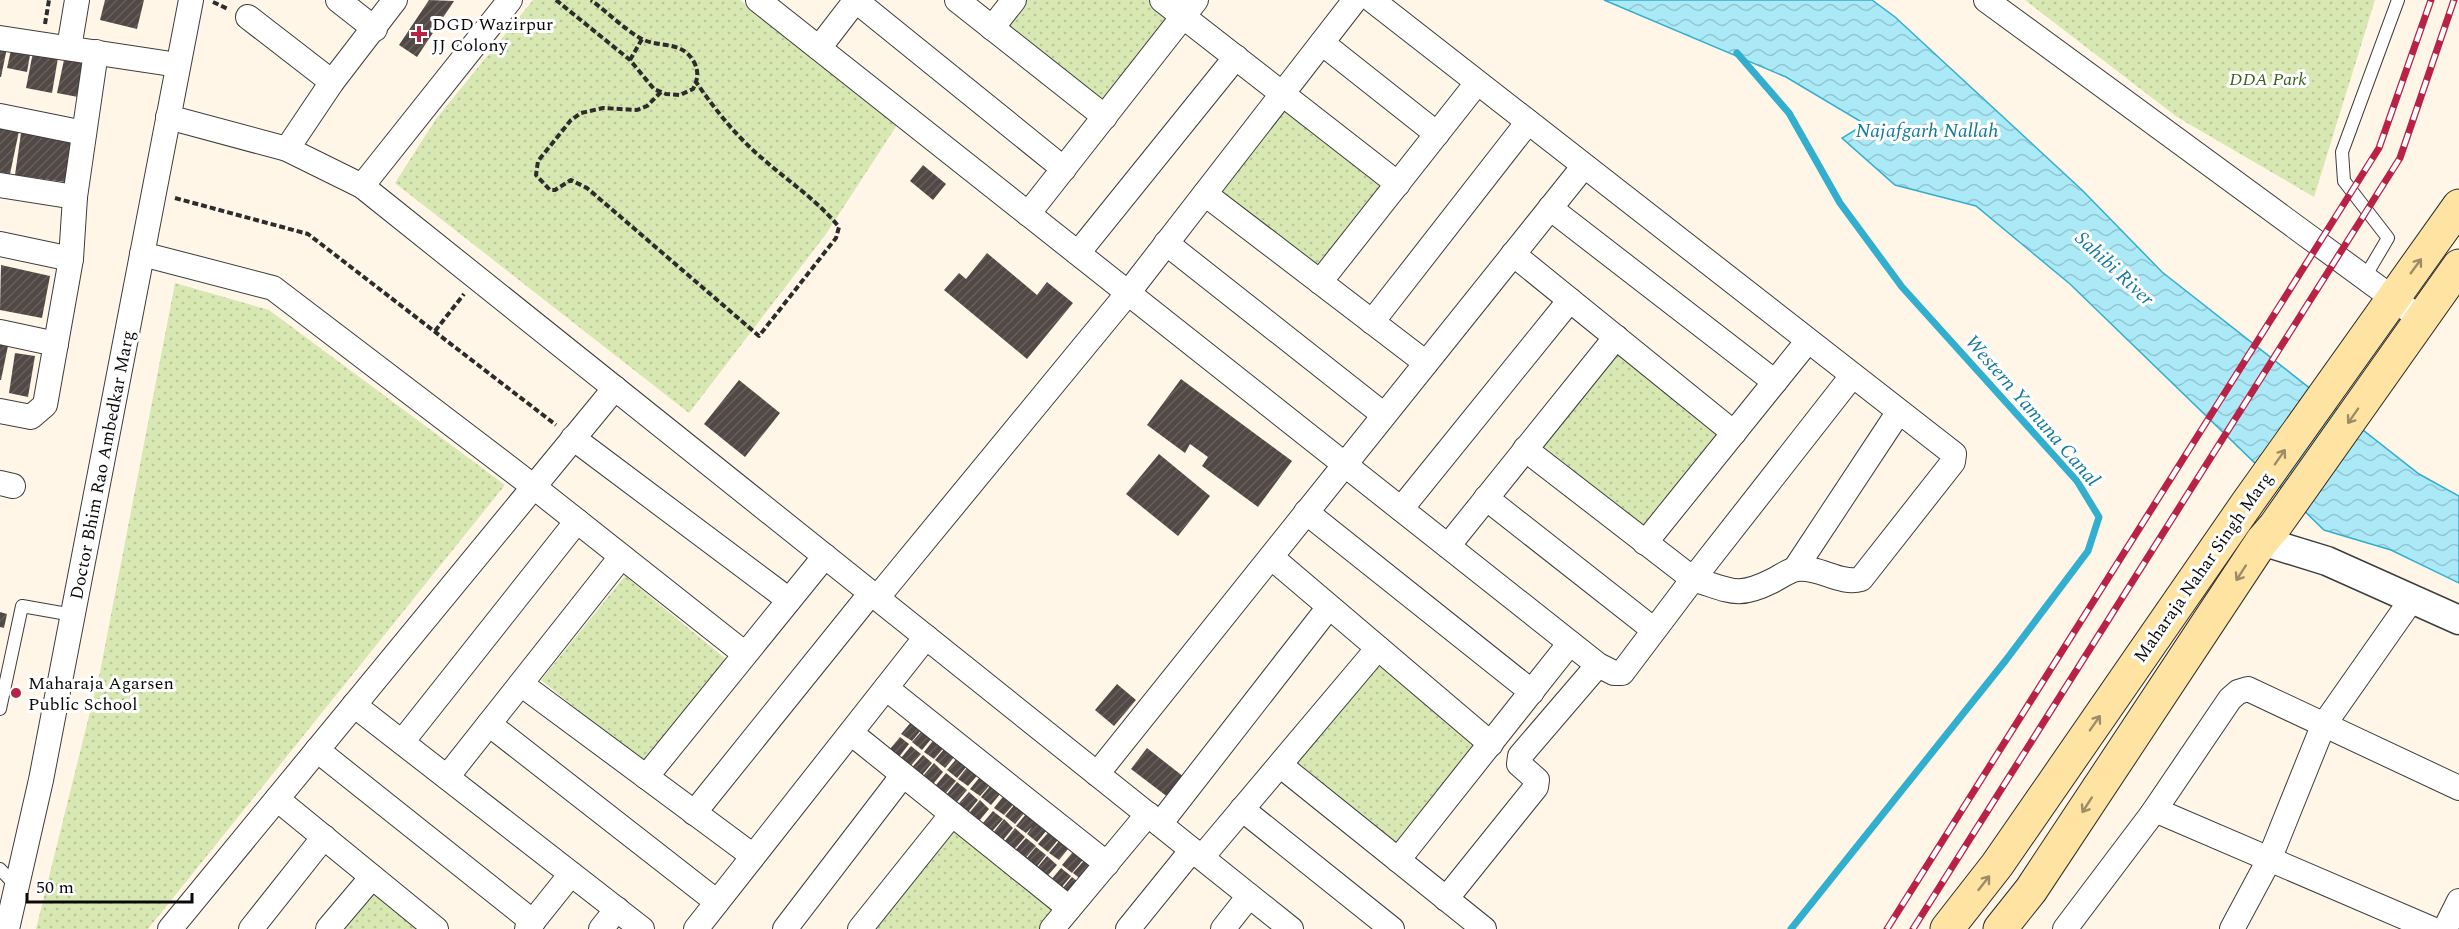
<svg xmlns="http://www.w3.org/2000/svg" width="2459" height="929" font-family="Spectral,serif">
<style>
.park{fill:url(#park-dots)}
.water{fill:url(#water-waves);stroke:#32aece;stroke-width:1.5}
.lines{fill:none;stroke-linecap:round;stroke-linejoin:round}
.stream{stroke:#32aece;stroke-width:7}
.building{fill:url(#building-hatch)}
.service-casing{stroke:#3d3d3d;stroke-width:14}
.minor-casing{stroke:#3d3d3d;stroke-width:26}
.tertiary-casing{stroke:#3d3d3d;stroke-width:31}
.secondary-casing{stroke:#2c2c2c;stroke-width:35}
.path{stroke:#2c2c2c;stroke-width:4;stroke-dasharray:6 3;stroke-linecap:butt}
.service{stroke:#fff;stroke-width:12}
.minor{stroke:#fff;stroke-width:24}
.tertiary{stroke:#fff;stroke-width:28}
.secondary{stroke:#ffe3a2;stroke-width:33}
.rail-casing{stroke:#b92247;stroke-width:7}
.rail{stroke:#fff;stroke-width:4.5;stroke-dasharray:14;stroke-linecap:butt}
.oneway{stroke:#9d8c65}
.poi-dot{fill:#b92247;stroke:#fff;stroke-width:2}
.labels{text-anchor:middle;stroke-width:6;stroke-linejoin:round;paint-order:stroke}
.poi-label{font-size:18px;fill:#0a0a0a;stroke:#fff;text-anchor:start}
.park-label{font-size:18px;font-style:italic;fill:#37611b;stroke:#fff}
.street-label{font-size:18px;fill:#0a0a0a;stroke:#fff}
.water-label{font-size:20px;font-style:italic;fill:#147a9b;stroke:#fff}
</style>
<defs>
<pattern id="park-dots" width="8" height="8" patternUnits="userSpaceOnUse" patternTransform="scale(1.5)"><rect width="8" height="8" fill="#d8e8b2"/><path d="M2 2h.1M6 6h.1" fill="none" stroke="#b8c698" stroke-width="1.8" stroke-linecap="round"/></pattern>
<pattern id="water-waves" width="16" height="10" patternUnits="userSpaceOnUse" patternTransform="scale(1.5)"><rect width="16" height="10" fill="#abe9f6"/><path d="M0 5q4-4 8 0t8 0" fill="none" stroke="#92c6d2"/></pattern>
<pattern id="building-hatch" width="6" height="6" patternUnits="userSpaceOnUse" patternTransform="scale(1.5)"><rect width="6" height="6" fill="#524946"/><path d="M-1 1l2-2M0 6l6-6M5 7l2-2" fill="none" stroke="#665f5c"/></pattern>
</defs>
<rect width="100%" height="100%" fill="#fff6e7"/>
<g class="park">
<polygon points="533,0 740,0 897,125 826,234 689,413 395,183 436,119"/>
<polygon points="1022,0 1158,0 1178,16 1107,108 1001,27"/>
<polygon points="2025,0 2375,0 2314,197 2177,117"/>
<polygon points="1283,100 1389,182 1318,275 1212,193"/>
<polygon points="175,283 269,310 505,485 148,929 36,929 100,672"/>
<polygon points="1620,347 1721,430 1638,531 1537,448"/>
<polygon points="625,576 727,660 643,763 541,680"/>
<polygon points="1377,660 1479,744 1395,848 1292,764"/>
<polygon points="953,827 1055,910 1040,929 870,929"/>
<polygon points="372,887 424,929 338,929"/>
</g>
<polygon class="water" points="1604,0 1872,0 1895,17 2082,190 2162,272 2419,474 2459,496 2459,583 2391,550 2324,530 2070,284 1976,206 1895,185 1842,138 1865,124 1786,77"/>
<g class="lines">
<polyline class="stream" points="1737,53 1789,113 1840,203 1902,287 2077,481 2099,517 2088,551 2006,660 1791,929"/>
</g>
<g class="building">
<polygon points="105,0 144,0 137,29 100,20"/>
<polygon points="429,0 454,1 417,57 399,45"/>
<polygon points="0,42 8,43 1,77 0,77"/>
<polygon points="34,47 59,52 52,93 26,88"/>
<polygon points="11,50 30,55 27,72 7,68"/>
<polygon points="65,55 86,59 78,97 57,93"/>
<polygon points="0,127 19,131 10,174 0,172"/>
<polygon points="21,133 72,140 65,182 15,175"/>
<polygon points="923,165 946,184 933,200 910,181"/>
<polygon points="987,253 1037,295 1047,282 1073,303 1027,359 944,290 959,273 966,279"/>
<polygon points="1,265 50,276 42,318 0,310"/>
<polygon points="0,340 9,341 1,380 0,380"/>
<polygon points="15,353 35,356 28,397 9,393"/>
<polygon points="1181,379 1292,461 1258,507 1202,466 1208,457 1190,444 1185,453 1147,425"/>
<polygon points="739,380 780,413 745,457 704,424"/>
<polygon points="1159,454 1210,496 1178,536 1126,494"/>
<polygon points="0,612 7,614 4,628 0,627"/>
<polygon points="1117,684 1136,700 1114,726 1095,710"/>
<polygon points="917,715 926,724 912,741 901,734"/>
<polygon points="928,724 937,732 922,750 912,742"/>
<polygon points="939,733 949,742 934,759 924,752"/>
<polygon points="900,737 909,744 895,762 885,755"/>
<polygon points="950,742 960,750 945,768 935,760"/>
<polygon points="911,746 921,754 906,771 896,764"/>
<polygon points="1147,748 1189,781 1173,801 1131,769"/>
<polygon points="962,752 972,760 957,778 947,770"/>
<polygon points="923,755 932,763 918,780 907,773"/>
<polygon points="973,760 983,769 968,786 958,779"/>
<polygon points="934,763 943,772 929,789 918,782"/>
<polygon points="985,771 995,779 980,796 970,789"/>
<polygon points="946,773 956,781 941,799 931,791"/>
<polygon points="996,779 1006,787 991,805 981,797"/>
<polygon points="957,782 967,790 952,808 942,800"/>
<polygon points="1009,789 1019,798 1004,815 994,808"/>
<polygon points="969,792 978,800 964,817 953,810"/>
<polygon points="1020,798 1030,806 1015,824 1005,816"/>
<polygon points="980,800 989,809 974,827 964,819"/>
<polygon points="1031,808 1052,824 1037,842 1027,834 1032,827 1026,833 1016,826"/>
<polygon points="993,811 1003,819 988,836 978,829"/>
<polygon points="1004,819 1013,828 999,845 989,838"/>
<polygon points="1053,827 1063,834 1048,852 1038,844"/>
<polygon points="1015,828 1025,837 1010,854 1000,847"/>
<polygon points="1064,835 1073,843 1059,860 1049,853"/>
<polygon points="1026,838 1036,846 1021,863 1010,856"/>
<polygon points="1036,847 1046,855 1032,873 1021,865"/>
<polygon points="1077,847 1087,855 1072,873 1062,865"/>
<polygon points="1047,856 1057,865 1042,882 1032,874"/>
<polygon points="1088,856 1098,863 1083,881 1073,873"/>
<polygon points="1061,868 1071,876 1056,894 1046,886"/>
<polygon points="1072,877 1082,885 1067,903 1057,895"/>
</g>
<g class="lines">
<defs>
<g id="service">
<polyline points="2365,277 2388,238 2344,181 2342,152 2398,0"/>
<polyline points="0,709 22,606 73,615"/>
<polyline points="0,869 17,887"/>
</g>
<g id="minor">
<polyline points="338,0 375,29"/>
<path d="M758 0 1598 665 1614 673H1622L1693 579C1730 590 1736 599 1772 581 1780 577 1789 570 1797 569 1819 566 1840 585 1861 579L1953 462 1954 454 1372 0"/>
<polyline points="855,0 1064,169"/>
<polyline points="957,0 1105,117"/>
<polyline points="1162,0 1398,184"/>
<polyline points="1986,0 2421,319"/>
<polyline points="248,17 332,82"/>
<polyline points="992,28 1014,0"/>
<polyline points="0,38 178,65"/>
<polyline points="1322,43 1437,134"/>
<polyline points="69,48 77,0"/>
<polyline points="819,48 856,0"/>
<polyline points="0,116 84,133"/>
<polyline points="168,117 287,149 362,186 1291,929"/>
<polyline points="287,149 332,82 395,0"/>
<polyline points="0,185 75,197"/>
<polyline points="362,186 510,0"/>
<polyline points="1205,194 1426,363"/>
<polyline points="1550,208 1775,382"/>
<polyline points="1028,214 1196,0"/>
<polyline points="1166,243 1384,415"/>
<polyline points="0,244 71,259"/>
<polyline points="1078,253 1236,57"/>
<polyline points="142,254 273,288 534,487 745,654"/>
<polyline points="1513,254 1734,433"/>
<polyline points="1320,282 1477,83"/>
<polyline points="1372,322 1528,122"/>
<polyline points="0,332 56,344"/>
<polyline points="0,411 31,417 45,405 71,259 75,197 96,52"/>
<polyline points="573,438 789,600"/>
<polyline points="1525,449 1693,579 1852,376"/>
<polyline points="0,483 13,486"/>
<polyline points="1486,498 1654,630"/>
<polyline points="1401,509 1570,300"/>
<polyline points="1306,512 1532,692"/>
<polyline points="1645,543 1807,342"/>
<polyline points="1448,546 1616,337"/>
<polyline points="1271,557 1491,744"/>
<polyline points="1795,569 1898,413"/>
<polyline points="877,598 1128,293 1355,0"/>
<polyline points="521,684 753,856"/>
<polyline points="886,688 1107,864"/>
<polyline points="354,705 642,929"/>
<polyline points="489,724 717,902"/>
<polyline points="851,733 1069,908"/>
<polyline points="402,742 577,521"/>
<polyline points="317,750 533,922"/>
<polyline points="1280,765 1484,929"/>
<polyline points="1097,774 1584,166"/>
<polyline points="447,777 621,557"/>
<polyline points="646,777 825,556"/>
<polyline points="277,799 436,929"/>
<polyline points="1242,809 1392,929"/>
<polyline points="694,813 871,593"/>
<polyline points="2152,814 2230,699 2238,692 2248,689 2459,788"/>
<polyline points="1160,824 1329,607"/>
<polyline points="1202,857 1378,648"/>
<polyline points="1398,860 1570,643"/>
<polyline points="1446,899 1536,787 1537,780 1519,764 1520,756 1598,665"/>
<polyline points="7,929 41,780 191,0"/>
<polyline points="170,929 615,388"/>
<polyline points="251,929 324,837"/>
<polyline points="328,929 372,877"/>
<polyline points="527,929 571,874"/>
<polyline points="601,929 617,909"/>
<polyline points="696,929 926,637"/>
<polyline points="785,929 903,775"/>
<polyline points="860,929 952,814"/>
<polyline points="1052,929 1148,814"/>
<polyline points="1128,929 1192,850"/>
<polyline points="1223,929 1249,896"/>
<polyline points="2065,929 2155,810 2432,929"/>
<polyline points="2232,929 2269,860 2323,726 2412,599"/>
<polyline points="2445,929 2459,901"/>
</g>
<polyline id="tertiary" points="2262,541 2327,561 2459,620"/>
<g id="secondary">
<polyline points="1947,929 1997,865 2246,505 2459,206"/>
<polyline points="2000,929 2031,890 2262,541 2275,526 2459,266"/>
</g>
</defs>
<use href="#service" class="service-casing"/>
<use href="#minor" class="minor-casing"/>
<use href="#tertiary" class="tertiary-casing"/>
<use href="#secondary" class="secondary-casing"/>
<g class="path">
<path d="M556 0 630 60 654 89 666 94 680 95 693 89C698 79 699 72 694 62 681 39 659 49 640 38 623 28 607 12 591 0"/>
<polyline points="213,2 228,9"/>
<polyline points="45,24 49,0"/>
<polyline points="630,60 642,39"/>
<path d="M661 92 647 106 637 110 603 108 581 113 571 120 538 161 536 175 550 190H555L571 180 587 188 759 336 836 238 839 227C817 200 789 182 763 159 737 137 716 111 696 82"/>
<polyline points="175,198 308,234 556,425"/>
<polyline points="435,331 464,294"/>
</g>
<use href="#service" class="service"/>
<use href="#minor" class="minor"/>
<use href="#tertiary" class="tertiary"/>
<use href="#secondary" class="secondary"/>
<defs>
<g id="rail">
<polyline points="1887,929 2379,148 2431,0"/>
<polyline points="1913,929 2400,158 2454,0"/>
</g>
</defs>
<use href="#rail" class="rail-casing"/>
<use href="#rail" class="rail"/>
</g>
<defs><path id="oneway-shaft" d="M-6 0H5M1.5-3L5.5 0L1.5 3" fill="none" stroke-width="1.6" stroke-linecap="round" stroke-linejoin="round" transform="scale(1.5)"/></defs>
<g class="oneway">
<use href="#oneway-shaft" transform="translate(2416 266) rotate(-54)"/>
<use href="#oneway-shaft" transform="translate(2353 416) rotate(125)"/>
<use href="#oneway-shaft" transform="translate(2280 457) rotate(-55)"/>
<use href="#oneway-shaft" transform="translate(2241 573) rotate(123)"/>
<use href="#oneway-shaft" transform="translate(2095 723) rotate(-55)"/>
<use href="#oneway-shaft" transform="translate(2087 805) rotate(123)"/>
<use href="#oneway-shaft" transform="translate(1984 883) rotate(-52)"/>
</g>
<g class="poi-dot">
<path d="M416 25h6v6h6v6h-6v6h-6v-6h-6v-6h6z"/>
<circle cx="16" cy="693" r="6"/>
</g>
<g class="labels">
<g class="poi-label">
<text x="432" y="30">DGD Wazirpur<tspan x="432" dy="21">JJ Colony</tspan></text>
<text x="28" y="689">Maharaja Agarsen<tspan x="28" dy="21">Public School</tspan></text>
</g>
<g class="park-label">
<text x="2268" y="85">DDA Park</text>
</g>
<g class="street-label">
<text transform="translate(102 465) rotate(-79)" y="6">Doctor Bhim Rao Ambedkar Marg</text>
<text transform="translate(2203 567) rotate(-55)" y="6">Maharaja Nahar Singh Marg</text>
</g>
<g class="water-label">
<text x="1927" y="137">Najafgarh Nallah</text>
<text transform="translate(2115 268) rotate(43)" y="7">Sahibi River</text>
<text transform="translate(2033 410) rotate(49)" y="7">Western Yamuna Canal</text>
</g>
</g>
<path d="M27 893v9h165v-9" fill="none" stroke="#0a0a0a" stroke-width="3"/>
<text x="36" y="893" font-size="18" fill="#0a0a0a" stroke="#ffffff" stroke-width="4.5" paint-order="stroke">50 m</text>
</svg>
